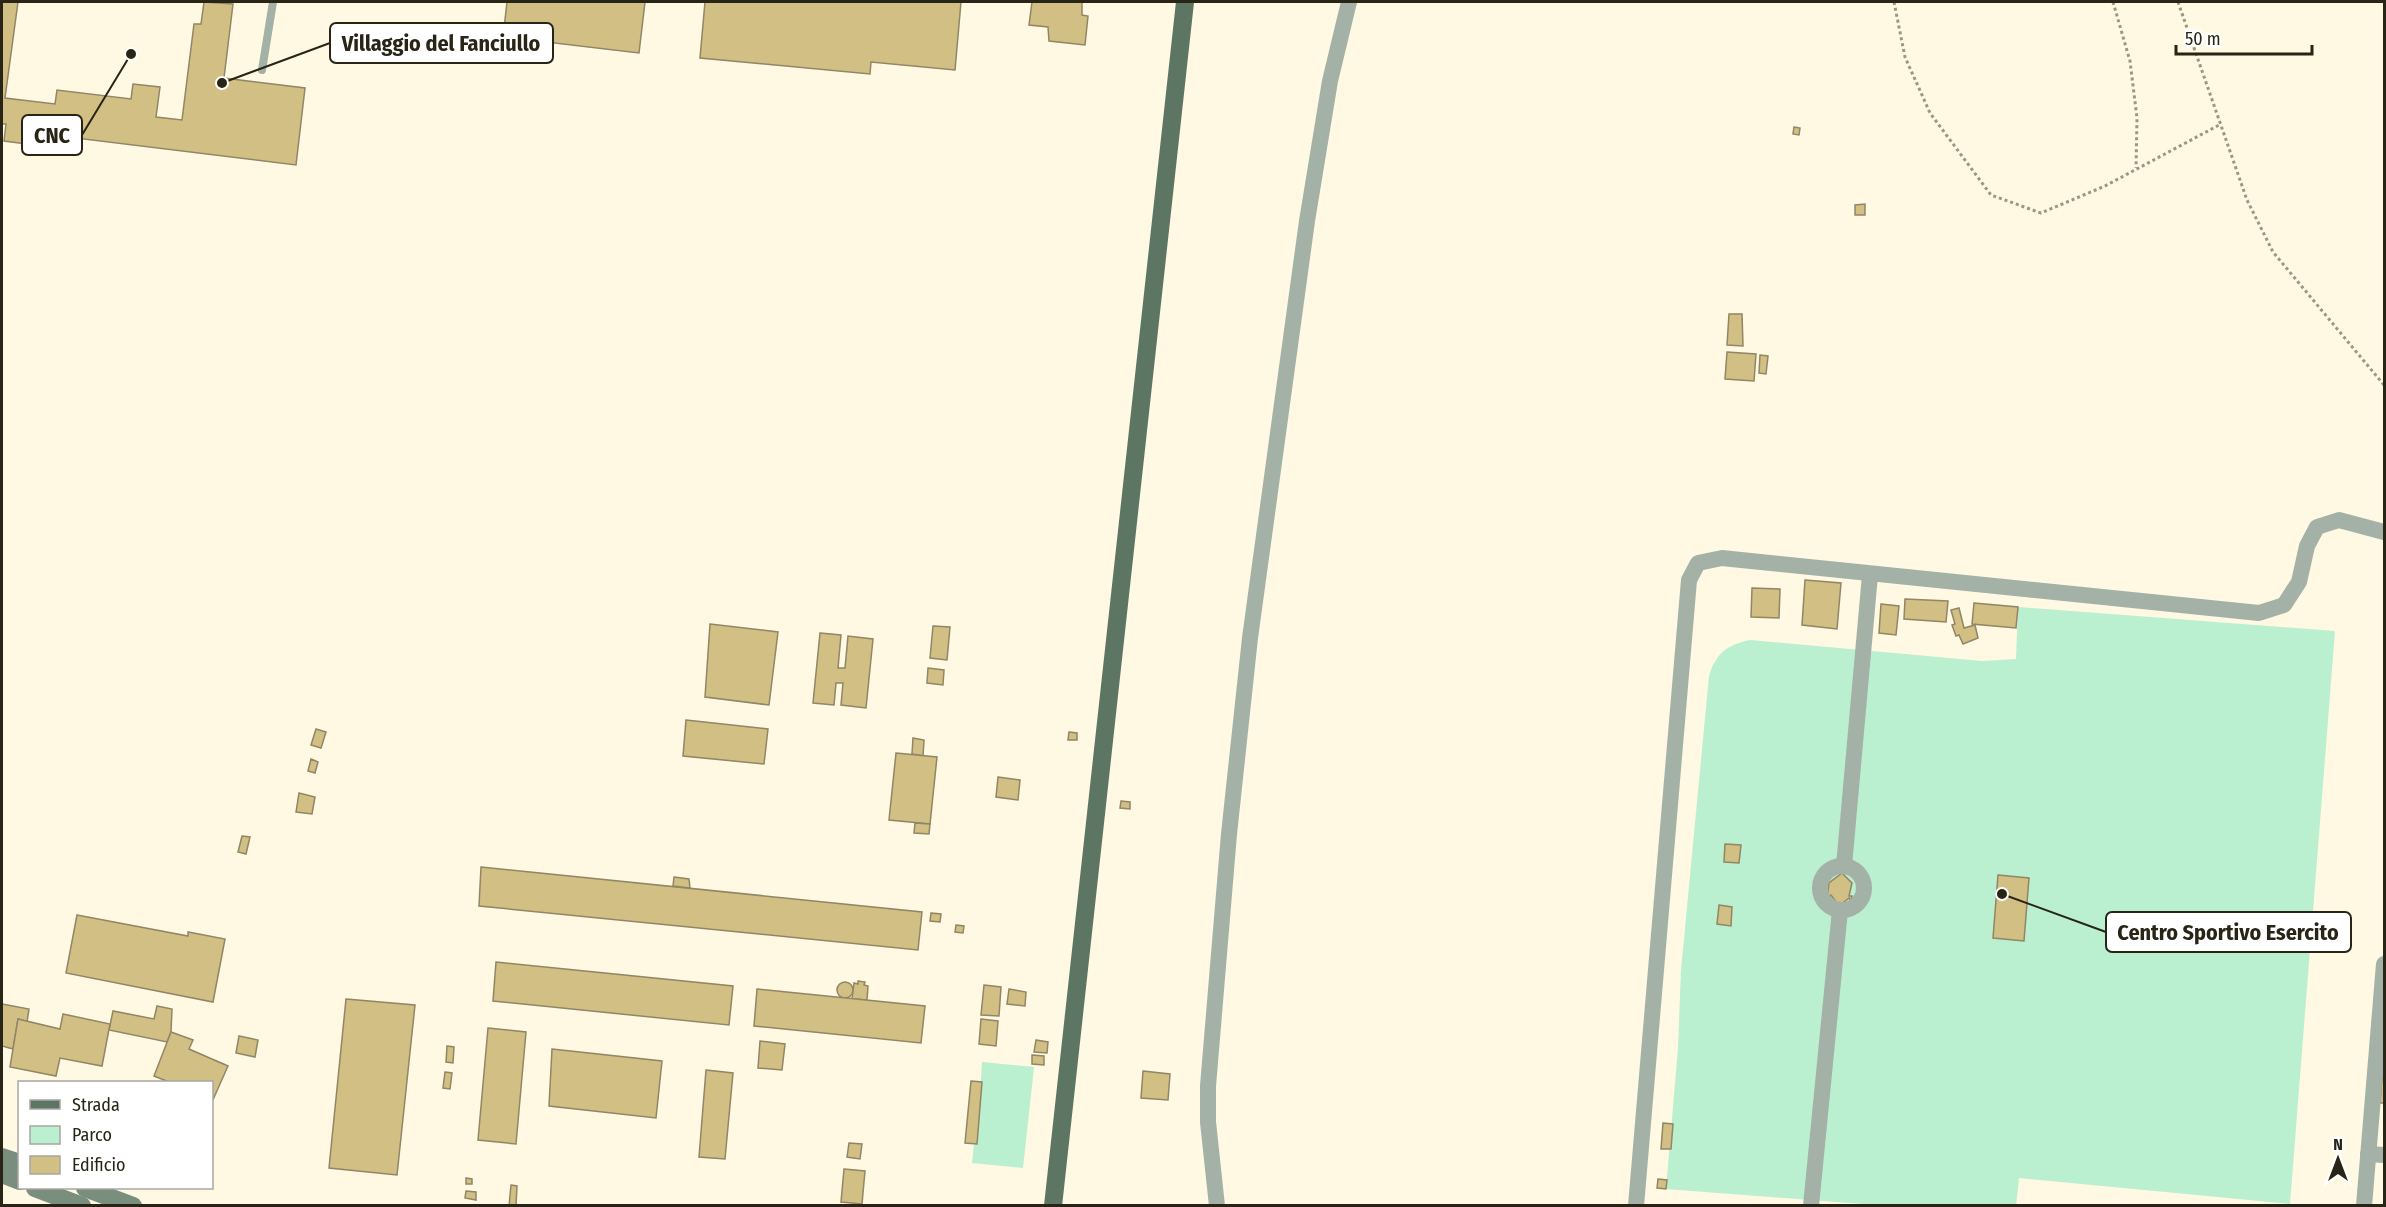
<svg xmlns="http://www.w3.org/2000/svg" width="2386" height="1207" font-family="'Fira Sans Condensed',sans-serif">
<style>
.green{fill:#baefcf}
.building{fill:#d2bf84;stroke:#918665;stroke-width:1.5}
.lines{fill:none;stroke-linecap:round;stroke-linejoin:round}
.path{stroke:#9c9684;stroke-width:3;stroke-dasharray:3 3;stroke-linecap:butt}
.service{stroke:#a3b1a6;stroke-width:8}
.minor{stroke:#a3b1a6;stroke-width:16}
.secondary{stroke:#7a8e7e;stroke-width:18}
.primary{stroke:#5d7663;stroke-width:18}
.leader{fill:none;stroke:#282416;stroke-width:2}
.callout-dot{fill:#282416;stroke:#fff;stroke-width:2}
.callout{fill:#fff;stroke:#282416;stroke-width:2}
.callout-label{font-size:22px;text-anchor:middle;font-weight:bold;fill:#282416}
</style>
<rect width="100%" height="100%" fill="#fff8e2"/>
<g class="green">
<path d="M2018 607 2335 631 2290 1204 2019 1178 2016 1206 1876 1205 1666 1189 1678 1048 1681 970 1709 676C1716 653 1727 645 1750 640L1982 661 2016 659Z"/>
<polygon points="982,1062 1034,1067 1023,1168 972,1163 974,1144 977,1143"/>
</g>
<g class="building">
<polygon points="2,2 18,2 5,98 55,104 57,90 131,99 133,84 160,87 156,117 182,120 194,24 201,24 204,2 233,4 224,78 305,88 296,165 76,138 74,150 4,141 6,124 2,124"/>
<polygon points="507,2 645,2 639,53 503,37"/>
<polygon points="705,2 961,2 955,70 871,62 870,74 700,58"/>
<polygon points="1032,2 1082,2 1082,15 1088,16 1085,45 1049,41 1048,27 1029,25"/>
<polygon points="1794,127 1800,128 1799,135 1793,134"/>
<polygon points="1865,204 1865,215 1855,215 1855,205"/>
<polygon points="1729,314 1742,314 1743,346 1727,345"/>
<polygon points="1727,352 1756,354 1754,381 1725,379"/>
<polygon points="1760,355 1768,356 1766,374 1759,373"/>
<polygon points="1805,580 1841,583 1837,629 1802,625"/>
<polygon points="1752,588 1780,589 1779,618 1751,617"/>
<polygon points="1905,599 1948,601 1946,622 1904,619"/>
<polygon points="1974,603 2018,607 2016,628 1972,624"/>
<polygon points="1881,604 1899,606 1896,635 1879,633"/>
<polygon points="1959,608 1964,628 1975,625 1978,638 1963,644 1959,635 1956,636 1952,625 1955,624 1951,610"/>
<polygon points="710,624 778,632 769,705 705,697"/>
<polygon points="933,626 950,627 947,660 930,658"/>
<polygon points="820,633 841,635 838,668 845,668 848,636 873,639 866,708 841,705 843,683 836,683 834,705 813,703"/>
<polygon points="928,668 944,670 943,685 927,683"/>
<polygon points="686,720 768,729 764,764 683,756"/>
<polygon points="316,729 326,732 321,748 311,745"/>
<polygon points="1069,732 1077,733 1077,740 1068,740"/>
<polygon points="913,738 924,740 923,756 912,754"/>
<polygon points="896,753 937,757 930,824 889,820"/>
<polygon points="311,759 318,762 315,773 308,771"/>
<polygon points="998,777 1020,780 1018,800 996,797"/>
<polygon points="299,793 315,797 312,814 296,812"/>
<polygon points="1121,801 1130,802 1130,809 1120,808"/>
<polygon points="915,823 930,824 929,834 914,833"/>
<polygon points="242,836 250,837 246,854 238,852"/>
<polygon points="1725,844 1741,845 1739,863 1724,862"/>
<polygon points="481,867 922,912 918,950 479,906"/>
<polygon points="1842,873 1852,883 1849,896 1852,896 1851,901 1849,898 1839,906 1831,895 1827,898 1829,883"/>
<polygon points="1998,875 2029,878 2024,941 1993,938"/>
<polygon points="674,877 689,879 690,888 673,886"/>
<polygon points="1719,905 1732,907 1731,926 1717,924"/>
<polygon points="931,913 941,914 940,922 930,921"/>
<polygon points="77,915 188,936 188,932 225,939 213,1002 66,973"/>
<polygon points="956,925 964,926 963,933 955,932"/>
<polygon points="496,962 733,986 729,1025 493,1001"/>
<polygon points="858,981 865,982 864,985 868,986 867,1000 852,999 854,983 858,984"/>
<circle cx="845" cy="990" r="8"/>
<polygon points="984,985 1001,987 999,1016 981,1015"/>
<polygon points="757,989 925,1006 921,1043 754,1026"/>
<polygon points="1009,989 1026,992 1025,1006 1007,1004"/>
<polygon points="346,999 415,1005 397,1175 329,1168"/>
<polygon points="2,1004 29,1009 27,1022 18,1019 13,1049 2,1046"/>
<polygon points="157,1006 172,1009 171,1032 167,1042 109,1030 113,1011 154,1019"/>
<polygon points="63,1014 110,1024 102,1066 60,1058 56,1076 10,1067 18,1019 60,1029"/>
<polygon points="981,1019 998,1021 996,1046 979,1044"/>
<polygon points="488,1028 526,1032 516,1144 478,1140"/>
<polygon points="171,1032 193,1040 189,1049 228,1066 212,1102 212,1082 169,1082 154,1076"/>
<polygon points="239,1036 258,1040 255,1057 236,1053"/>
<polygon points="1036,1040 1048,1042 1047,1053 1034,1052"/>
<polygon points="760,1041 785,1044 782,1070 758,1068"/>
<polygon points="447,1046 454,1047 453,1063 446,1062"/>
<polygon points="552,1049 662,1061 656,1118 549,1106"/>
<polygon points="2384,1053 2384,1103 2380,1103"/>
<polygon points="1032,1055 1044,1056 1044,1065 1032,1064"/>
<polygon points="706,1070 733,1073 725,1159 699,1157"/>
<polygon points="1143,1071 1170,1074 1168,1100 1141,1098"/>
<polygon points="445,1072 452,1073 450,1089 443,1088"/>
<polygon points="971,1081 982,1082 977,1144 965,1143"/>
<polygon points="1663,1123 1673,1124 1671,1149 1661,1149"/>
<polygon points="849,1143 862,1144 860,1159 847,1157"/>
<polygon points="844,1169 865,1171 862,1204 841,1202"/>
<polygon points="466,1178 472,1179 472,1184 466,1184"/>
<polygon points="1658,1179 1667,1180 1666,1189 1657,1188"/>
<polygon points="511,1185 517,1186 516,1206 509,1206"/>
<polygon points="466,1191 476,1192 476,1200 465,1198"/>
</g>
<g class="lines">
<g class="path">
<polyline points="1894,2 1905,57 1930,113 1991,195 2041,213 2105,186 2221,124"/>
<polyline points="2113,2 2130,61 2137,118 2136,168"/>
<polyline points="2178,2 2247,200 2273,252 2384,385"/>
</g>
<polyline class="service" points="262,70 273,2"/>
<g class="minor">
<polyline points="1844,866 1870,575"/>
<circle cx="1842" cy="888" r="22"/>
<polyline points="2368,1154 2384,1155"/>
<polyline points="1217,1206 1208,1122 1208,1086 1229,834 1250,638 1307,221 1330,81 1349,2"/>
<polyline points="1636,1206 1689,580 1698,563 1722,558 2259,613 2284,605 2299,582 2307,546 2317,527 2339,520 2384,532"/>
<polyline points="1811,1206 1840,910"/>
<polyline points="2364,1206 2384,964"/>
</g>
<g class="secondary">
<polyline points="2,1157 20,1163"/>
<polyline points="2,1174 20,1181"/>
<polyline points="35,1188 82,1206"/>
<polyline points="85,1188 133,1206"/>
</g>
<polyline class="primary" points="1053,1206 1185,2"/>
</g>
<path class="leader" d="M222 83L330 43M131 54L82 135M2002 894L2106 932"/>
<g class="callout-dot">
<circle cx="222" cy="83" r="6"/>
<circle cx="131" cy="54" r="6"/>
<circle cx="2002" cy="894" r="6"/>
</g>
<g class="callout">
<rect x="330" y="23" width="223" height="40" rx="6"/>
<rect x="22" y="115" width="60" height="40" rx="6"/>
<rect x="2106" y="912" width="245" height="40" rx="6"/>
</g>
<g class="callout-label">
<text x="441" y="51">Villaggio del Fanciullo</text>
<text x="52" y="143">CNC</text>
<text x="2228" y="940">Centro Sportivo Esercito</text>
</g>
<rect width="2386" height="1207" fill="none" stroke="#282416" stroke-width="6"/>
<rect x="18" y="1081" width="195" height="108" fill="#ffffff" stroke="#a9a7a2" stroke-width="1.5"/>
<rect x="30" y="1100" width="30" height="9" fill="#5d7663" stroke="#a9a7a2" stroke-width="1.5"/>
<text x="72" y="1111" font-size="18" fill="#282416">Strada</text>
<rect x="30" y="1126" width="30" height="18" fill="#baefcf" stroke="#a9a7a2" stroke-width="1.5"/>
<text x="72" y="1141" font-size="18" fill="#282416">Parco</text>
<rect x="30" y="1156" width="30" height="18" fill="#d2bf84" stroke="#a9a7a2" stroke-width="1.5"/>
<text x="72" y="1171" font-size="18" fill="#282416">Edificio</text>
<g transform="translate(2338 1159)" stroke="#ffffff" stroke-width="4.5" paint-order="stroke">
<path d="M0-4.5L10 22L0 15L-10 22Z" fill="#282416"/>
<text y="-9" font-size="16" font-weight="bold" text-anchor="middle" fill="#282416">N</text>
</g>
<path d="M2176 45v9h136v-9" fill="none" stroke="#282416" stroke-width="3"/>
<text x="2185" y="45" font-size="18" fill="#282416" stroke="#ffffff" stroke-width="4.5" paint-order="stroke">50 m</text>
</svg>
